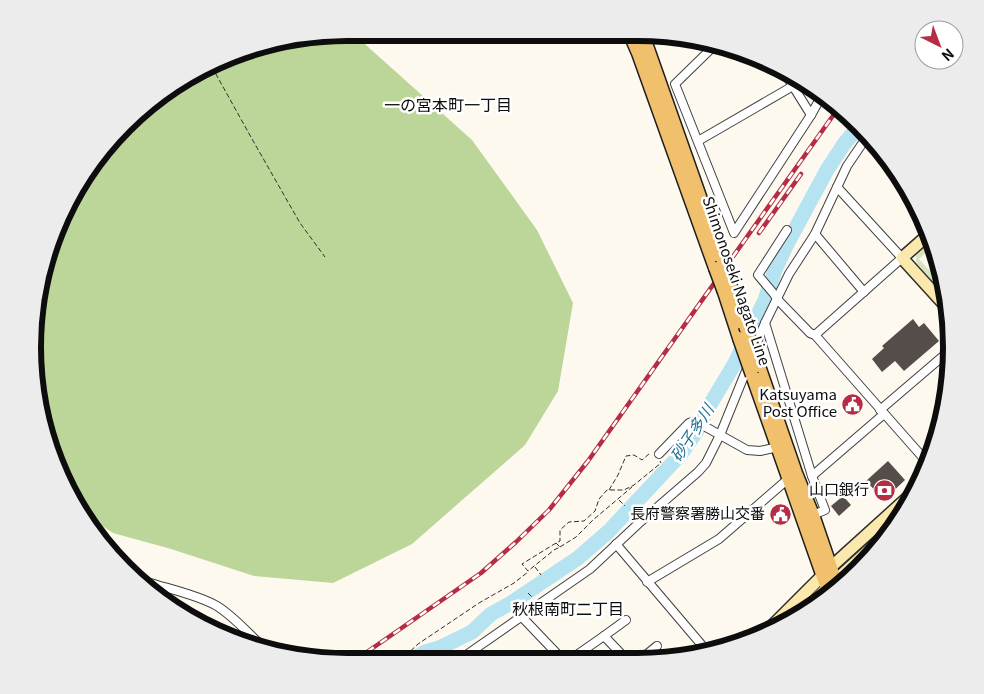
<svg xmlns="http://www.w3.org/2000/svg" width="984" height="694" font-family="Georgia,'Noto Sans JP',serif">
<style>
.green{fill:#d6e6ba}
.forest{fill:#bcd69a}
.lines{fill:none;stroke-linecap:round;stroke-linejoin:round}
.river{stroke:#b6e3f2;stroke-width:15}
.building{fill:#554d4a}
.street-casing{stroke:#404040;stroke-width:10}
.secondary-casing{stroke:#2f2f2f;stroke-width:14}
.primary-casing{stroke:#1e1e1e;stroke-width:15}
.path{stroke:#2f2f2f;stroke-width:1;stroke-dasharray:5 2.5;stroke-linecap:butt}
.street{stroke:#fff;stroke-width:8}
.secondary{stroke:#fae8ad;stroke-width:11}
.primary{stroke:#f0c06c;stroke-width:12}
.rail-casing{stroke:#b52d44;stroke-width:4.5}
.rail{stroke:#fff;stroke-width:2.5;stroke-dasharray:8;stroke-linecap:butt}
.primary-bridge-casing{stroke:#1e1e1e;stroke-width:15;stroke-linecap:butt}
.primary-bridge{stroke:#f0c06c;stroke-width:12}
.labels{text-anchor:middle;stroke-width:5;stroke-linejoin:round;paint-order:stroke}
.street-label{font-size:15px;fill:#0d0d0d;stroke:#fff}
.poi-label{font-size:15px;fill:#0d0d0d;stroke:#fff;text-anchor:end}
.neighbourhood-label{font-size:16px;fill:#0d0d0d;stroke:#fff}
.water-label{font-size:16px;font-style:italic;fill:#1e7097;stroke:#fff}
.rim{fill:none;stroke:#0d0d0d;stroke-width:6}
</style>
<rect width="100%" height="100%" fill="#fef9ee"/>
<polygon class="green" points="929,243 932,243 934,245 919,259 940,282 941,291 916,262 916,255"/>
<polygon class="forest" points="347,33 357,37 472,140 537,230 573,303 558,391 525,445 412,544 333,583 254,576 171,549 113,533 83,513 65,486 40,414 38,392 35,306 57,226 110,140 173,85 265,43"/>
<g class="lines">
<polyline class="river" points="405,660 417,657 425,652 439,648 468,634 473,631 491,614 511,603 578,558 608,532 681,454 698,429 708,408 735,363 765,300 775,270 786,246 827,170 844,144 858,127"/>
</g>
<g class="building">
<polygon points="913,319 919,327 924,323 939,341 904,371 895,361 882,372 872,359 884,348 882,346"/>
<polygon points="888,461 905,480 884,500 866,481"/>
<polygon points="843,496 851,505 839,516 831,506"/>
</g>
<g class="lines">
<defs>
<g id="street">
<polyline points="715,45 675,84 734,233 811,115 821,97"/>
<polyline points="783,70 811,115"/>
<polyline points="698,141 793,86"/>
<polyline points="787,230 758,275 774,294 777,299 810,333 815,335 926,461"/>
<polyline points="815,234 864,292"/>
<polyline points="765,323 812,476 825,510 813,515"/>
<polyline points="815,335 902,258 837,187"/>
<polyline points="754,350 765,323 789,274 815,234 847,166 868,135"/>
<polyline points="880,410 949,351"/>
<polyline points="659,454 689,423 695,421 747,450 760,451 778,447"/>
<polyline points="812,476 884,414"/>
<polyline points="616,544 706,650"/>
<path d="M147 582C169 589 198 595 217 606 233 616 246 631 259 643"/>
<polyline points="647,582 719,539 788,479"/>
<polyline points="521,616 562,659"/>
<polyline points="604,636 626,620"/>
<polyline points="571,659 604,636 626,659"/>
<polyline points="641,659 657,646"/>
<polyline points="459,660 590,569 638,524 698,472 706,463 720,435 748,366"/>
</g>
<g id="secondary">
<polyline points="928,235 902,258 942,302"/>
<polyline points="804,611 827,588 871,548"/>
<polyline points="766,632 831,567 915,491"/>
</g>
<g id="primary">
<polyline points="631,37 638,53 715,268"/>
<polyline points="643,38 647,46 722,259"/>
<polyline points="730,284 745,326"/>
<polyline points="724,292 739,338"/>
<polyline points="759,366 796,473 813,515 838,588"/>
<polyline points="752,375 829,594"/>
</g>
</defs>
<use href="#street" class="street-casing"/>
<use href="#secondary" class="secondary-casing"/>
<use href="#primary" class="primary-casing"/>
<g class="path">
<polyline points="212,67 252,139 300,223 325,257"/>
<polyline points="609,490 618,475 626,456 634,455 642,460 650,453"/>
<polyline points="619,500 625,506"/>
<polyline points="630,513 633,517"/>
<polyline points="556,543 560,547 554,550 528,571 522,564 556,543 560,541 560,530 569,522 584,521 595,511 599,499 607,490 624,490 634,485 661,463 660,461"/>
<polyline points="560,547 576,537 593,520 632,487"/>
<polyline points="535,567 541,575"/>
<polyline points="528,593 533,598"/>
<polyline points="399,660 403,658 418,644 479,603 514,583 528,572"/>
</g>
<use href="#street" class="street"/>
<use href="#secondary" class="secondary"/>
<use href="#primary" class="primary"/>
<defs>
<g id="rail">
<polyline points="759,233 801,174"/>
<polyline points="354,661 481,573 516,542 549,510 588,461 837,110"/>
</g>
</defs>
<use href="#rail" class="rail-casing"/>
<use href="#rail" class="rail"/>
<defs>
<g id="primary-bridge">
<polyline points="722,259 730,284"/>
<polyline points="715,268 724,292"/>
<polyline points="745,326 759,366"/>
<polyline points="739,338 752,375"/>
</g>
</defs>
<use href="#primary-bridge" class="primary-bridge-casing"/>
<use href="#primary-bridge" class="primary-bridge"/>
</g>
<defs>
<symbol id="civic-disc" viewBox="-11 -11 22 22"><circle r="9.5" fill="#b52d44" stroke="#fff"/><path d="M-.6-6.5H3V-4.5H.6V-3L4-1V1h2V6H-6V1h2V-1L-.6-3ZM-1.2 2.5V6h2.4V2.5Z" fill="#fff"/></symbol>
<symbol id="bank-disc" viewBox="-11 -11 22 22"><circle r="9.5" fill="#b52d44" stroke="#fff"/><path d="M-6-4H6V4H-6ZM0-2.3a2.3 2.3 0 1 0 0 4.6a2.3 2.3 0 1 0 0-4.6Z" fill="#fff"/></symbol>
</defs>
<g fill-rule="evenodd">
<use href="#civic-disc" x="840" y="392" width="25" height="25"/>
<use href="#bank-disc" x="872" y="478" width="25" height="25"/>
<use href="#civic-disc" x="768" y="502" width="25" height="25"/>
</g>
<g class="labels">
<g class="street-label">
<text transform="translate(736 281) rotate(71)" y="5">Shimonoseki Nagato Line</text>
</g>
<g class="poi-label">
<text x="837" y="400">Katsuyama<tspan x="837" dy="17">Post Office</tspan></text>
<text x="869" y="495">山口銀行</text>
<text x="765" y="519">長府警察署勝山交番</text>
</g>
<g class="neighbourhood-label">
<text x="448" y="111">一の宮本町一丁目</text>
<text x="568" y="615">秋根南町二丁目</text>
</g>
<g class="water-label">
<text transform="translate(692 433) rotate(-57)" y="6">砂子多川</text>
</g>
</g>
<path d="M0 0H984V694H0ZM347 41H637A306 306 0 0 1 943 347V347A306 306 0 0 1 637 653H347A306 306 0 0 1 41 347V347A306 306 0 0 1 347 41Z" fill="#ececec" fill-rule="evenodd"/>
<path class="rim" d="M347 41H637A306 306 0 0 1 943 347V347A306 306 0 0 1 637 653H347A306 306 0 0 1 41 347V347A306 306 0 0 1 347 41Z"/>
<g transform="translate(939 45) rotate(138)"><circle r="24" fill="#ffffff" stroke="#9e9e9e"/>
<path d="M0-4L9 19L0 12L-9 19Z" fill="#b52d44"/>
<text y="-8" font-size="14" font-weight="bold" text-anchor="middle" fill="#0d0d0d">N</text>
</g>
</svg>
